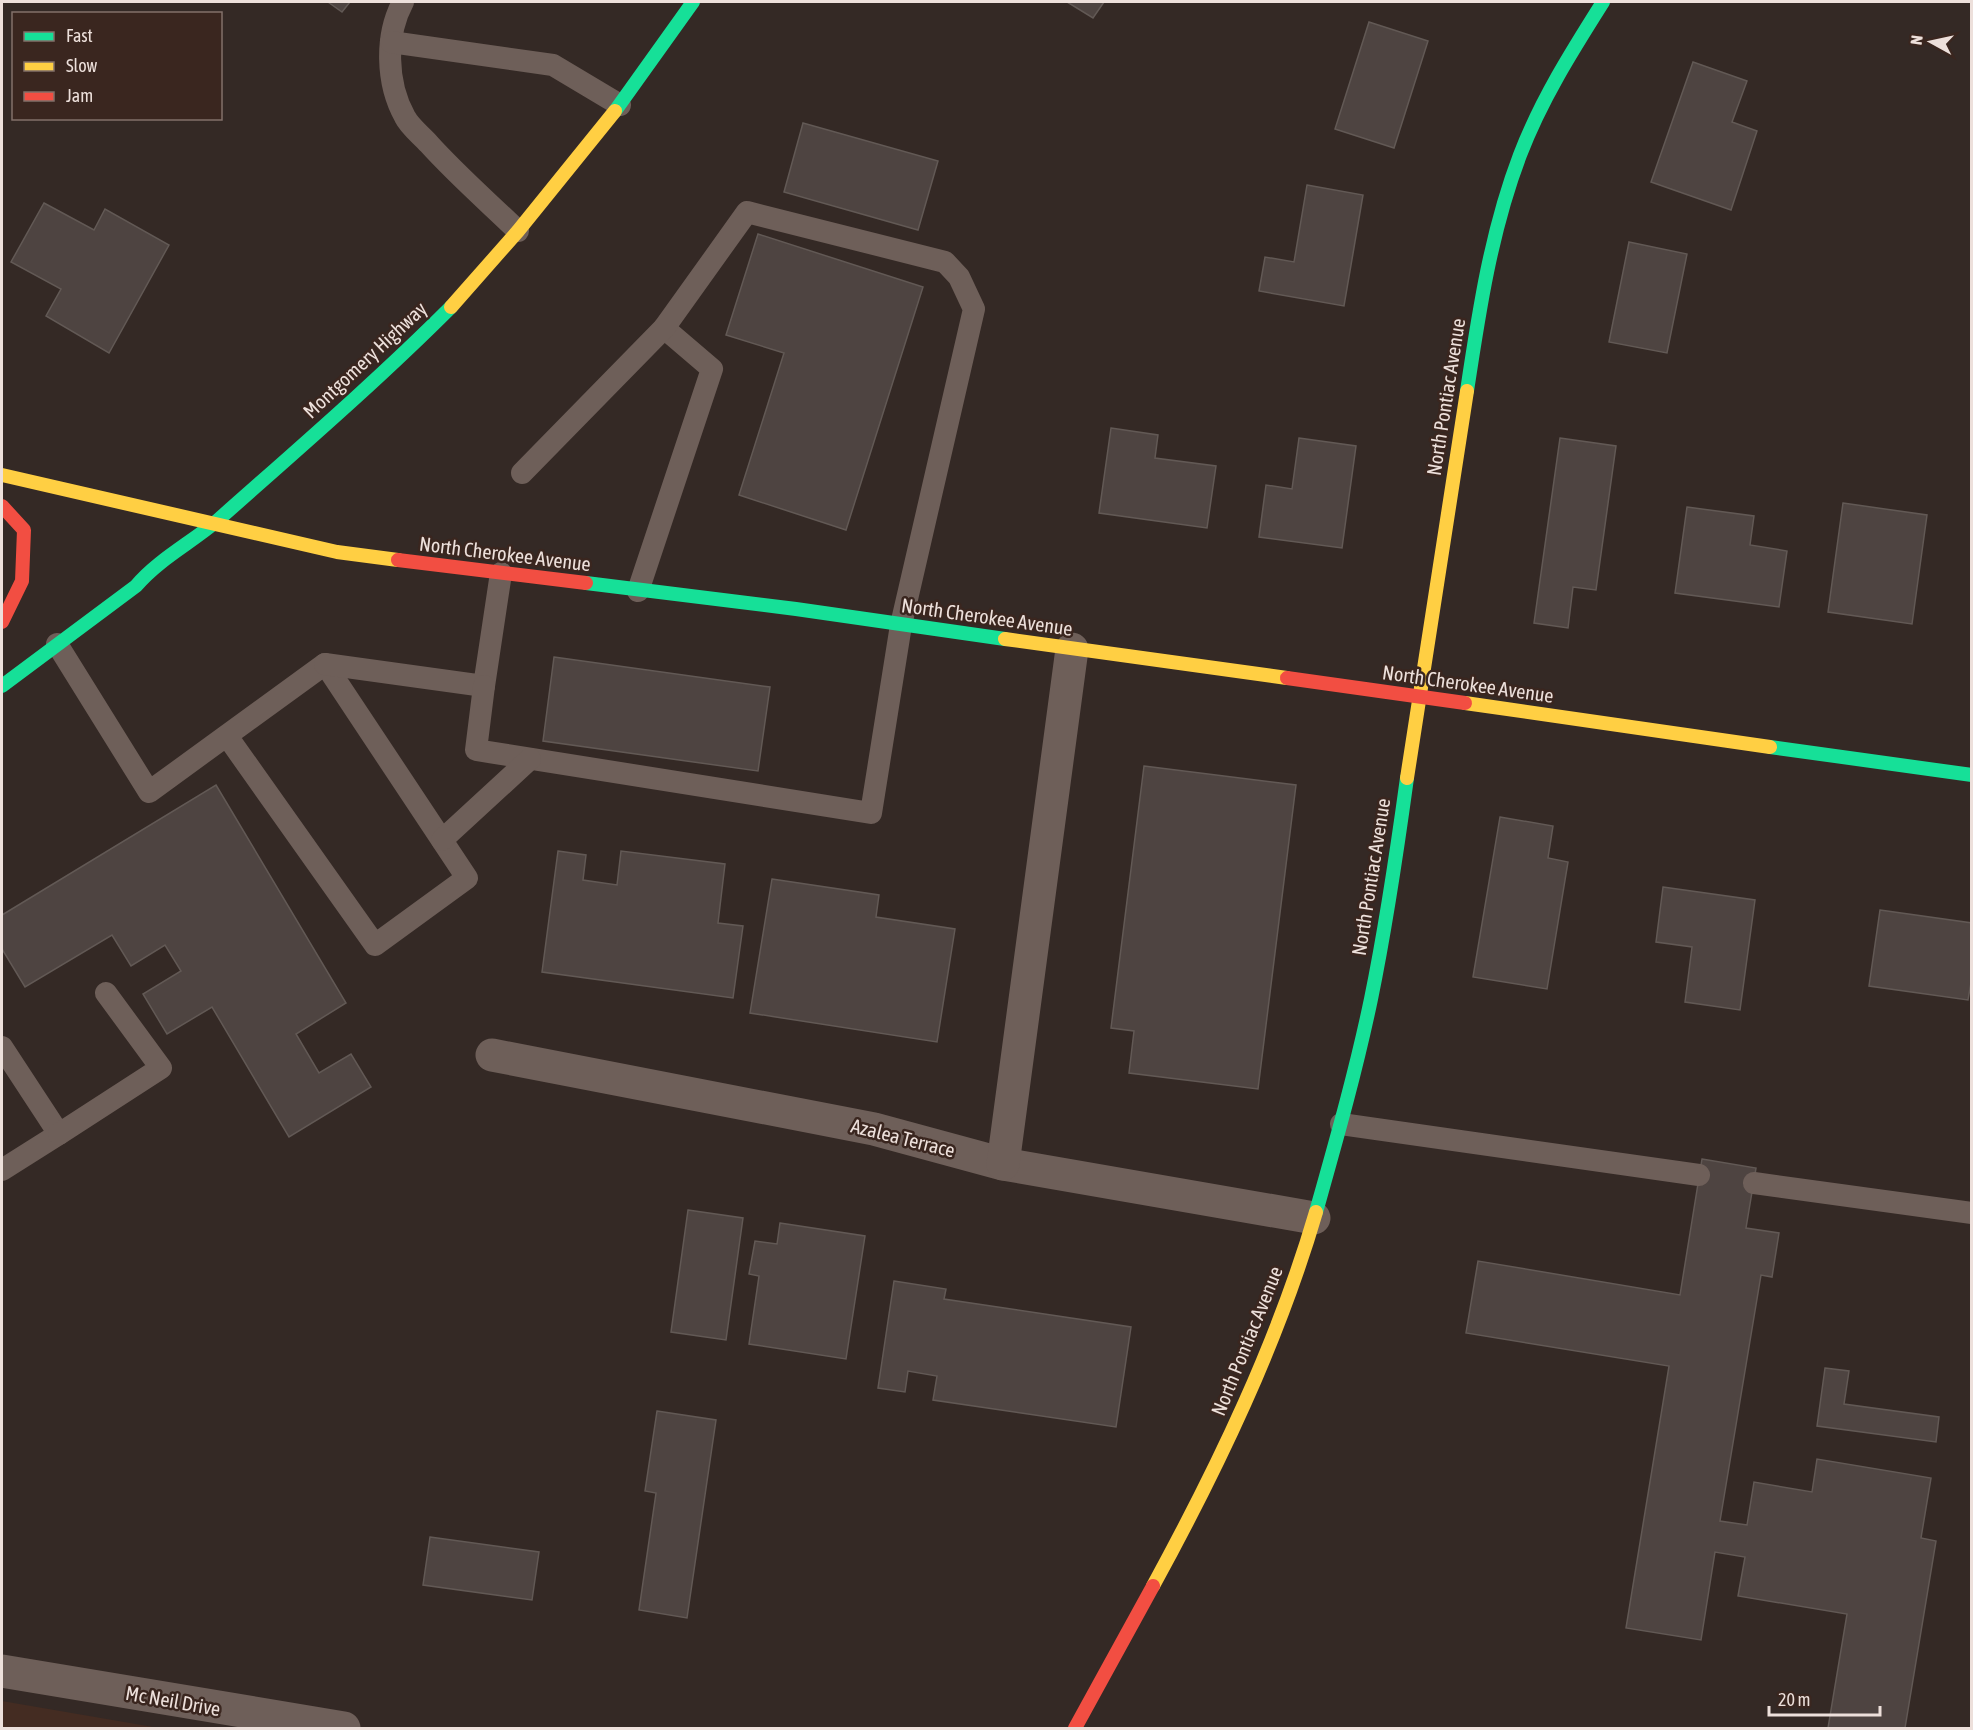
<svg xmlns="http://www.w3.org/2000/svg" width="1973" height="1730" font-family="'Asap Condensed',sans-serif">
<style>
.built{fill:#442c22}
.building{fill:#4e4441;stroke:#625955;stroke-width:1.5}
.lines{fill:none;stroke-linecap:round;stroke-linejoin:round}
.lane{stroke:#6e5f59;stroke-width:22}
.street{stroke:#6e5f59;stroke-width:33}
.fast{stroke:#16e098;stroke-width:14}
.slow{stroke:#ffcf43;stroke-width:14}
.jam{stroke:#f24e42;stroke-width:14}
.labels{text-anchor:middle;stroke-width:5;stroke-linejoin:round;paint-order:stroke}
.street-label{font-size:20px;fill:#ede0db;stroke:#3a261f}
</style>
<rect width="100%" height="100%" fill="#342925"/>
<polygon class="built" points="2,1701 159,1728 2,1728"/>
<g class="building">
<polygon points="328,2 350,2 342,12"/>
<polygon points="1067,2 1104,2 1093,18"/>
<polygon points="1369,22 1428,41 1394,148 1335,129"/>
<polygon points="1693,62 1747,81 1732,122 1757,131 1731,210 1651,182"/>
<polygon points="803,123 938,161 918,230 784,192"/>
<polygon points="1307,185 1363,195 1344,306 1259,291 1265,257 1294,262"/>
<polygon points="44,203 94,230 105,209 169,245 109,353 46,316 61,289 11,262"/>
<polygon points="758,234 923,287 846,530 739,495 784,353 726,335"/>
<polygon points="1629,242 1687,254 1667,353 1609,342"/>
<polygon points="1111,428 1158,435 1155,458 1216,466 1207,528 1099,513"/>
<polygon points="1299,438 1356,446 1342,548 1259,537 1266,485 1292,489"/>
<polygon points="1560,438 1616,446 1596,590 1573,587 1568,628 1534,623"/>
<polygon points="1843,503 1927,515 1912,624 1828,612"/>
<polygon points="1687,507 1754,516 1750,545 1787,551 1779,607 1675,593"/>
<polygon points="554,657 770,687 758,771 543,741"/>
<polygon points="1144,766 1296,785 1258,1089 1129,1073 1134,1031 1111,1028"/>
<polygon points="216,785 346,1003 296,1034 319,1073 351,1054 371,1087 289,1137 212,1007 167,1034 143,994 181,971 165,945 131,966 112,935 25,987 2,949 2,915"/>
<polygon points="1500,817 1553,826 1548,858 1568,862 1547,989 1473,977"/>
<polygon points="558,851 586,855 583,880 617,885 621,851 725,864 718,923 743,926 733,998 542,972"/>
<polygon points="772,879 879,895 876,917 955,929 937,1042 750,1013"/>
<polygon points="1663,887 1755,900 1740,1010 1685,1002 1692,947 1656,942"/>
<polygon points="1880,910 1972,923 1972,977 1968,1000 1869,986"/>
<polygon points="1702,1159 1756,1168 1746,1228 1779,1233 1772,1277 1761,1275 1720,1521 1747,1525 1754,1482 1812,1492 1817,1459 1931,1478 1921,1538 1936,1541 1905,1728 1828,1728 1847,1614 1738,1596 1745,1557 1715,1552 1701,1640 1626,1628 1669,1366 1466,1333 1478,1261 1680,1295"/>
<polygon points="688,1210 743,1218 726,1340 671,1332"/>
<polygon points="780,1223 865,1236 846,1359 749,1344 759,1276 749,1274 755,1241 777,1244"/>
<polygon points="894,1281 946,1289 944,1299 1131,1327 1116,1427 933,1400 937,1376 908,1371 905,1392 878,1388"/>
<polygon points="1825,1368 1849,1371 1844,1404 1939,1417 1936,1442 1817,1426"/>
<polygon points="657,1411 716,1420 687,1618 639,1610 656,1493 645,1491"/>
<polygon points="430,1537 539,1552 532,1600 423,1585"/>
</g>
<g class="lines">
<g class="lane">
<path d="M403 2C385 35 386 83 405 117 410 127 421 135 429 144 457 175 488 202 518 231"/>
<polyline points="391,42 553,65 620,105"/>
<polyline points="638,591 712,369 664,328"/>
<polyline points="57,644 149,792 325,664 467,878 375,945 227,736"/>
<polyline points="325,664 484,686 501,573"/>
<polyline points="484,686 476,750 871,813 901,625 974,309 959,277 945,262 747,212 664,328 522,473"/>
<polyline points="442,840 530,759"/>
<polyline points="2,1047 59,1134 2,1170"/>
<polyline points="1341,1124 1699,1175"/>
<polyline points="59,1134 161,1068 106,993"/>
<polyline points="1754,1183 1972,1213"/>
</g>
<g class="street">
<polyline points="492,1055 874,1129 1003,1164 1314,1218"/>
<polyline points="1003,1164 1072,649"/>
<polyline points="2,1671 344,1728"/>
</g>
<g class="fast">
<polyline points="615,111 693,2"/>
<path d="M1467 391C1479 311 1491 231 1520 155 1541 100 1572 51 1603 2"/>
<polyline points="586,583 796,609 1005,639"/>
<path d="M2 686 136 586C159 559 191 543 218 520 297 450 377 381 451 307"/>
<polyline points="1770,747 1972,775"/>
<path d="M1316 1212C1336 1141 1356 1071 1371 999 1386 926 1397 851 1407 778"/>
</g>
<g class="slow">
<polyline points="451,307 518,231 615,111"/>
<polyline points="2,475 337,552 398,560"/>
<polyline points="1005,639 1287,678"/>
<polyline points="1465,703 1770,747"/>
<polyline points="1407,778 1467,391"/>
<path d="M1153 1586C1218 1467 1278 1342 1316 1212"/>
</g>
<g class="jam">
<polyline points="2,506 24,530 22,581 2,622"/>
<polyline points="398,560 586,583"/>
<polyline points="1287,678 1465,703"/>
<polyline points="1075,1728 1153,1586"/>
</g>
</g>
<g class="labels">
<g class="street-label">
<text transform="translate(365 360) rotate(-43)" y="7">Montgomery Highway</text>
<text transform="translate(1446 397) rotate(-81)" y="7">North Pontiac Avenue</text>
<text transform="translate(505 554) rotate(7)" y="7">North Cherokee Avenue</text>
<text transform="translate(987 617) rotate(8)" y="7">North Cherokee Avenue</text>
<text transform="translate(1468 684) rotate(8)" y="7">North Cherokee Avenue</text>
<text transform="translate(1371 877) rotate(-81)" y="7">North Pontiac Avenue</text>
<text transform="translate(903 1138) rotate(14)" y="7">Azalea Terrace</text>
<text transform="translate(1247 1341) rotate(-68)" y="7">North Pontiac Avenue</text>
<text transform="translate(173 1701) rotate(10)" y="7">Mc Neil Drive</text>
</g>
</g>
<rect width="1973" height="1730" fill="none" stroke="#ede0db" stroke-width="6"/>
<rect x="12" y="12" width="210" height="108" fill="#3a261f" stroke="#82706a" stroke-width="1.5"/>
<rect x="24" y="32" width="30" height="9" fill="#16e098" stroke="#82706a" stroke-width="1.5"/>
<text x="66" y="42" font-size="18" fill="#ede0db">Fast</text>
<rect x="24" y="62" width="30" height="9" fill="#ffcf43" stroke="#82706a" stroke-width="1.5"/>
<text x="66" y="72" font-size="18" fill="#ede0db">Slow</text>
<rect x="24" y="92" width="30" height="9" fill="#f24e42" stroke="#82706a" stroke-width="1.5"/>
<text x="66" y="102" font-size="18" fill="#ede0db">Jam</text>
<g transform="translate(1931 42) rotate(278)" stroke="#3a261f" stroke-width="4.5" paint-order="stroke">
<path d="M0-4.5L10 22L0 15L-10 22Z" fill="#ede0db"/>
<text y="-9" font-size="16" font-weight="bold" text-anchor="middle" fill="#ede0db">N</text>
</g>
<path d="M1769 1706v9h111v-9" fill="none" stroke="#ede0db" stroke-width="3"/>
<text x="1778" y="1706" font-size="18" fill="#ede0db" stroke="#3a261f" stroke-width="4.5" paint-order="stroke">20 m</text>
</svg>
